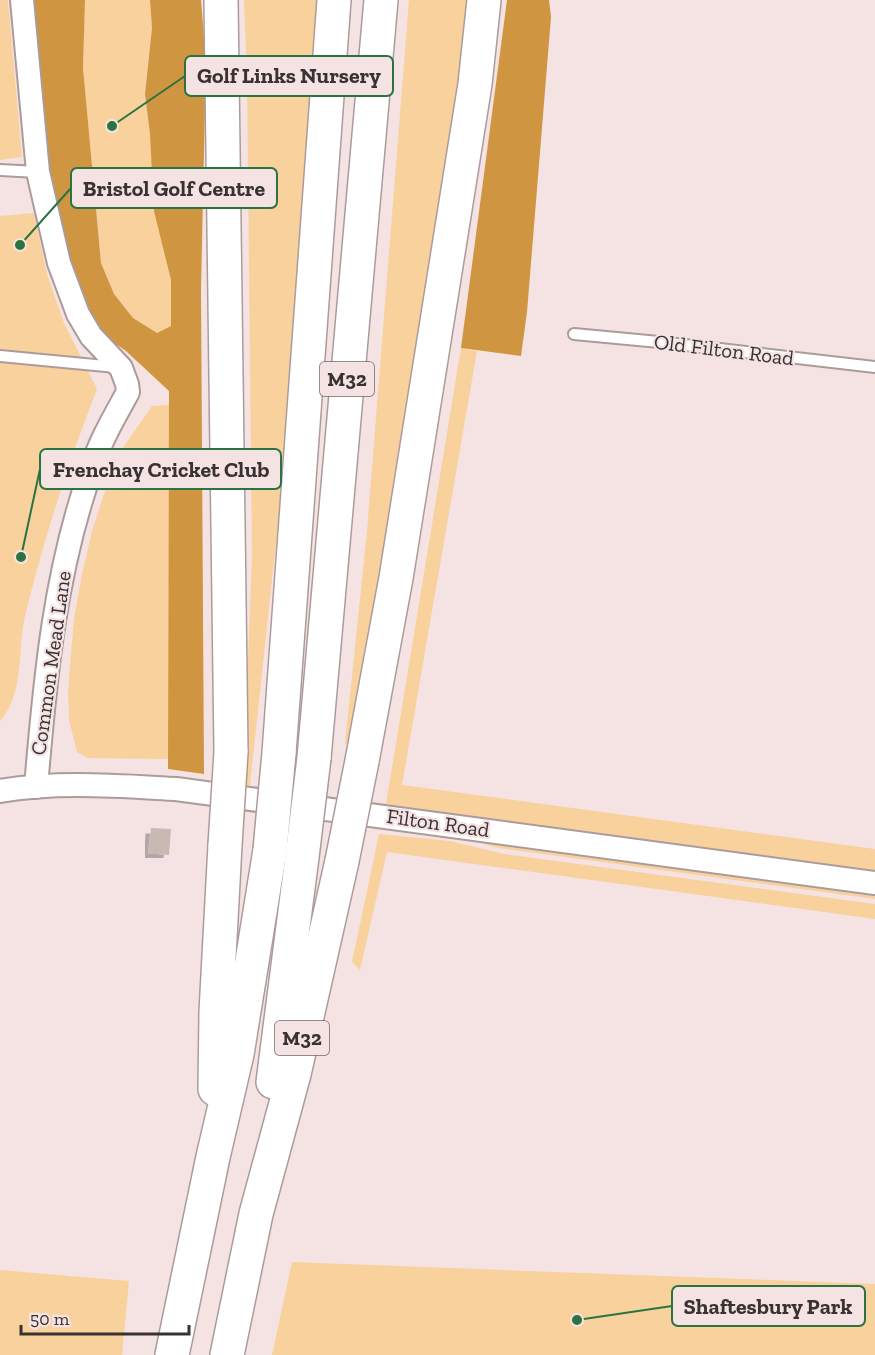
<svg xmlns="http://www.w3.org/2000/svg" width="875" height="1355" font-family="'Zilla Slab',serif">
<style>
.green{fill:#f9d19c}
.forest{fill:#cf9540}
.building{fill:#c8bab3;filter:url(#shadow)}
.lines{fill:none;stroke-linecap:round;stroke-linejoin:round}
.service-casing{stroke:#ab9c9b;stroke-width:14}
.minor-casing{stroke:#ab9c9b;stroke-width:26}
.motorway-casing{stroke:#ab9c9b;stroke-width:36}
.service{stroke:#fff;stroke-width:10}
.minor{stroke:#fff;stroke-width:22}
.motorway{stroke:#fff;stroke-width:33}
.motorway-bridge-casing{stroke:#ab9c9b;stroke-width:36;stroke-linecap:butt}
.motorway-bridge{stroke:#fff;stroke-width:33}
.labels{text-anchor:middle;stroke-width:4.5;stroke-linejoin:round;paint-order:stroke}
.shield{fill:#f4e3e2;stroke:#706767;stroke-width:1.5}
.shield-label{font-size:20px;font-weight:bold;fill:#383232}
.street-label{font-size:21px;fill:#383232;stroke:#f4e3e2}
.leader{fill:none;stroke:#2b7441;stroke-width:2}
.callout-dot{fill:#2b7441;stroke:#f4e3e2;stroke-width:2}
.callout{fill:#f4e3e2;stroke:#2b7441;stroke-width:2}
.callout-label{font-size:22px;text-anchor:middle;font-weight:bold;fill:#383232}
</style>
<defs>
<filter id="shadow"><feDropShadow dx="-5.5" dy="5.5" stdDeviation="0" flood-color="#0004"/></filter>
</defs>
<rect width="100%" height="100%" fill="#f4e3e2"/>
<g class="green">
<polygon points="0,0 8,0 22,157 0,160"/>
<polygon points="85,0 150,0 152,28 145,94 164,251 171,280 171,326 157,333 133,318 114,294 101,263 83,68"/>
<polygon points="244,0 319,0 280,505 249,795 243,783 252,557 247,75"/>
<polygon points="409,0 474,0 352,744 345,744 367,531"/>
<path d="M34 213 47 274 64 323 97 389C68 463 44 539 25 616 17 650 25 693 0 721V216Z"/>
<polygon points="461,348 477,351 402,785 875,849 875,872 451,816 451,813 386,804"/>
<polygon points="169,405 168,759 88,758 77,752 69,720 68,690 74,618 82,574 92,531 106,488 120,452 152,406"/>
<polygon points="379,834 450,841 504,854 875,904 875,919 387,852 360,970 352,962"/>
<polygon points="468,839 875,893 875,899 498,848"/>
<polygon points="292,1262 875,1284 875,1355 272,1355"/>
<polygon points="0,1270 129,1281 122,1355 0,1355"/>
</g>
<g class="forest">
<polygon points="29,0 85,0 83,68 101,263 114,294 133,318 157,333 171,326 171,280 154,211 150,134 145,94 152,28 150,0 201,0 206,61 201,290 204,774 168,769 169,391 126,351 96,330 83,306 61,233 47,173"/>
<polygon points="507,0 549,0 551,17 527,312 521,356 461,348"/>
</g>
<polygon class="building" points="151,828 171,829 169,855 148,853"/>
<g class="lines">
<defs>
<g id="service">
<polyline points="0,170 38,172"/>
<polyline points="574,334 659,342 875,367"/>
<polyline points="0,356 116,367"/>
</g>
<g id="minor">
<path d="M22 0 38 172 59 263 78 314 91 336 121 368 127 384 128 392C115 416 100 441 92 467 55 570 45 678 36 787"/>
<path d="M0 791C58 781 118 786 176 789L875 883"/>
</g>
<g id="motorway">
<polyline points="221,0 231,752"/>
<polyline points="279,753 334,0"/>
<polyline points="314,758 381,0"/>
<polyline points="362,761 396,578 475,84 484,0"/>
<polyline points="273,1082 302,857"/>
<polyline points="215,1089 216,1012 225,845"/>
<polyline points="172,1355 213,1157 237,1054 270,850"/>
<polyline points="227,1355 256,1214 294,1074 342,861"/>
</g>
</defs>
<use href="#service" class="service-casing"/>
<use href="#minor" class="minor-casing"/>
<use href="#motorway" class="motorway-casing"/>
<use href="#service" class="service"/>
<use href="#minor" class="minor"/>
<use href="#motorway" class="motorway"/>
<defs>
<g id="motorway-bridge">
<polyline points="225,845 231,752"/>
<polyline points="270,850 279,753"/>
<polyline points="302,857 314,758"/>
<polyline points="342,861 362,761"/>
</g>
</defs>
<use href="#motorway-bridge" class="motorway-bridge-casing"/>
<use href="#motorway-bridge" class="motorway-bridge"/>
</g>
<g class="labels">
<g class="shield">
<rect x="320" y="362" width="54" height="34" rx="4.5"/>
<rect x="275" y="1021" width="54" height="34" rx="4.5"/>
</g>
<g class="shield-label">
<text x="347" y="386">M32</text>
<text x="302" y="1045">M32</text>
</g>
<g class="street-label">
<text transform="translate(724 350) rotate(7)" y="7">Old Filton Road</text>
<text transform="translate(51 663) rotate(-82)" y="7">Common Mead Lane</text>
<text transform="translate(438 823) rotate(8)" y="7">Filton Road</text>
</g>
</g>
<path class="leader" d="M112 126L185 76M20 245L71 188M21 557L40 469M577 1320L672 1306"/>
<g class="callout-dot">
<circle cx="112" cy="126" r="6"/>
<circle cx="20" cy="245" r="6"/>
<circle cx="21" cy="557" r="6"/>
<circle cx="577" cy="1320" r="6"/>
</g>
<g class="callout">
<rect x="185" y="56" width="208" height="40" rx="6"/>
<rect x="71" y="168" width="206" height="40" rx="6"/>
<rect x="40" y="449" width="241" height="40" rx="6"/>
<rect x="672" y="1286" width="193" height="40" rx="6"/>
</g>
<g class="callout-label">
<text x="289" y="83">Golf Links Nursery</text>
<text x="174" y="196">Bristol Golf Centre</text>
<text x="161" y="477">Frenchay Cricket Club</text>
<text x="768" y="1314">Shaftesbury Park</text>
</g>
<path d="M21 1325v9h168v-9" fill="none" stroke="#383232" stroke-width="3"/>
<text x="30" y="1325" font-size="18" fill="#383232" stroke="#f4e3e2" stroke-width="4.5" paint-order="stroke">50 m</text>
</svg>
